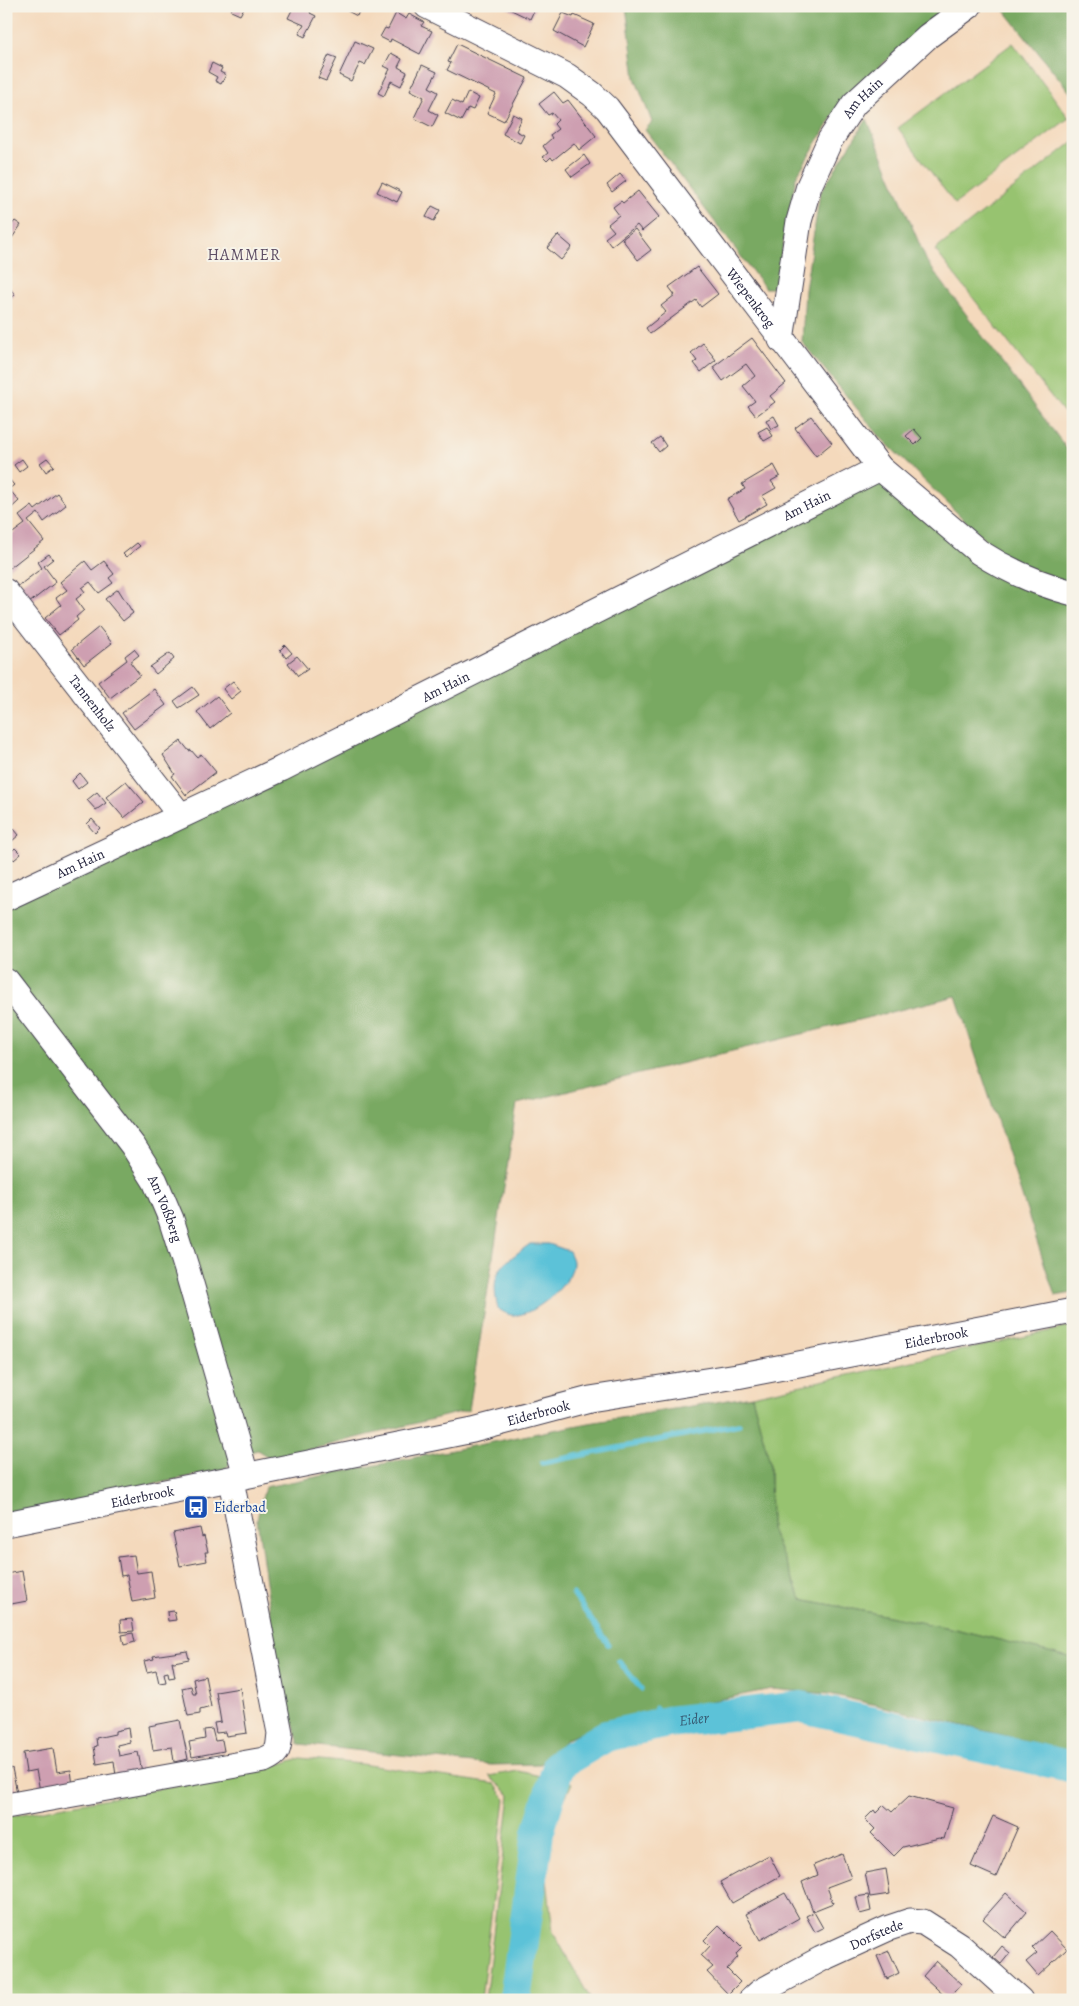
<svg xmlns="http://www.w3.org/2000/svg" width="1079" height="2006" font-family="Alegreya,serif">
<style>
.green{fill:#97c370;stroke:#5c7256}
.forest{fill:#79a962;stroke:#4e664e}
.water{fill:#5bc2d8;stroke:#3e728a}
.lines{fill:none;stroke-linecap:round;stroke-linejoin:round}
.stream{stroke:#5bc2d8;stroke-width:5.5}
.river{stroke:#5bc2d8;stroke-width:32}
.building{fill:#ce9fb1}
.minor-casing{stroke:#423d4e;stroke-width:27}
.minor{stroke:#fff;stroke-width:25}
.labels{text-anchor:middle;stroke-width:4;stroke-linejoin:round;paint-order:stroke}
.street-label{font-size:14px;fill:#22223b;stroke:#f7f3e8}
.transit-label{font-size:14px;fill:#164399;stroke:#f7f3e8;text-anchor:start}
.water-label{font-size:15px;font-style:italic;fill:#365a72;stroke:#f7f3e8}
.quarter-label{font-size:16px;letter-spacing:1px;fill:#5e4e64;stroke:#f7f3e8}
</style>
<rect width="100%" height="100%" fill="#f7f3e8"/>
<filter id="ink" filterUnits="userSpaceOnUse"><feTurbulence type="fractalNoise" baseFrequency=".02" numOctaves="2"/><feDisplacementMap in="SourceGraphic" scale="10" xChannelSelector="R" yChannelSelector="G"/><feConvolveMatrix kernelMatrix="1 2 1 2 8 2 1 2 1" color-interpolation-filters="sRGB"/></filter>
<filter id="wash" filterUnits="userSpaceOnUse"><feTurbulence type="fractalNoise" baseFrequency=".0096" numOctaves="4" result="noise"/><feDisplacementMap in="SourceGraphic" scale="20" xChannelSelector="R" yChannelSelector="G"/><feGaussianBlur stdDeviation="1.12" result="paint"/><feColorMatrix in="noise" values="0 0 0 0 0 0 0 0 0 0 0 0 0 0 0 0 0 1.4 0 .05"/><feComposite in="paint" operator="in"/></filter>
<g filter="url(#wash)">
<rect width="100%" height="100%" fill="#f4d9bc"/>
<g class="green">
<polygon points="1013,43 1069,118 955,204 898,128"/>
<polygon points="1073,142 1073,424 935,250"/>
<polygon points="1073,1326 1073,1658 955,1629 801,1599 771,1529 770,1463 752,1396"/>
<polygon points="300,1758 361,1764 495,1784 505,1799 481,2000 6,2000 6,1817 260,1770"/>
<polygon points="518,1771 572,1783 543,1845 553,1932 591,2000 485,2000 510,1795 489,1776"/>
</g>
<g class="forest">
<polygon points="626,6 951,6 845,96 796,177 775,288 765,288 645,130 652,122 635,78"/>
<polygon points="1001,6 1073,6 1073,96"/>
<polygon points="867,119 927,262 1073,457 1073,587 1000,555 882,439 802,342 805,290 820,193"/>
<polygon points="878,478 1073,600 1073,1293 1055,1296 956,996 517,1104 469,1410 272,1459 257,1450 235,1458 225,1469 6,1516 6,906"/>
<polygon points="752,1396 770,1463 771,1529 801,1599 955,1629 1073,1658 1073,1752 830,1694 771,1689 604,1723 567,1739 541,1764 491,1765 299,1744 279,1672 257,1519 265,1487 589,1423"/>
</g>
<path class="water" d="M530 1244H549L569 1251C570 1254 573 1259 573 1262 574 1283 532 1318 512 1315 508 1315 502 1311 498 1309 489 1271 501 1265 530 1244Z"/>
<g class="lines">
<g class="stream">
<polyline points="542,1463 739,1424"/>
<polyline points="573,1594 608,1644"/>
<polyline points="619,1661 641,1689"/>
<polyline points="656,1708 668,1722"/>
</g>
<path class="river" id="s1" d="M515 2000 538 1833 559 1764 606 1736 668 1722 802 1707 1073 1767"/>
</g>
<g id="blocks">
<g class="building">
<polygon points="233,6 245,6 240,15 231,11"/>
<polygon points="294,6 313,6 310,13 316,16 305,37 299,34 304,25 288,18"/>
<polygon points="338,6 361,6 357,16"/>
<polygon points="503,6 536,6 530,19"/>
<polygon points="396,13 406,19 409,14 424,22 421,26 432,31 420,54 391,39 390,42 380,37 385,28 388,29"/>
<polygon points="563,13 573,17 574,15 594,24 583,47 554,31"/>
<polygon points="355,41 373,49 365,65 360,63 351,81 339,75"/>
<polygon points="457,44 527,78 504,121 487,113 496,94 447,70 451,63 448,62"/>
<polygon points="391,53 402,59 398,67 407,72 401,86 391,81 384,96 378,93 390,69 384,66"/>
<polygon points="329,55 337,58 326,81 318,78"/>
<polygon points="212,63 222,68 220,72 226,75 221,84 215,81 217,77 208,72"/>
<polygon points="422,65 437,72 429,87 438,92 429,110 438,115 432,127 414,118 424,97 410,90"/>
<polygon points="468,92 479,98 473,110 468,108 461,121 445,113 452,100 462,105"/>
<polygon points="554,92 563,103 568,100 596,136 579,150 574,143 553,160 551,157 547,161 543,157 548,153 543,146 552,138 550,135 558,129 554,124 558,120 552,113 548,115 539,104"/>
<polygon points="513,114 522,118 516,131 524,135 520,143 503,134"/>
<polygon points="584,155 590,164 572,177 566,169"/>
<polygon points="620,174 626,181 612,192 607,185"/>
<polygon points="382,182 402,192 397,202 377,192"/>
<polygon points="638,191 659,217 642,231 637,225 611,246 605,238 614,231 608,224 619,215 613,207 621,201 623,203"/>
<polygon points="432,206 440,210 434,221 426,217"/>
<polygon points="15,221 21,225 12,238 6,231"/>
<polygon points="635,229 651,250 638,260 622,239"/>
<polygon points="558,235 572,247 561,260 547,248"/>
<polygon points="697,267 718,294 701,307 696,300 650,334 646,328 666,312 661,306 675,295 669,287"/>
<polygon points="6,283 15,295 7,301 6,300"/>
<polygon points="752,338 786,383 770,396 775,402 756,416 748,406 755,401 743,386 755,376 746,364 723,381 713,367"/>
<polygon points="703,343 716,360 701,372 694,363 697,361 691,353"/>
<polygon points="774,416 779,425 771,429 766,420"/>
<polygon points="811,416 832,443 816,456 795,428"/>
<polygon points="767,427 773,436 764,441 758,432"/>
<polygon points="914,429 922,438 915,445 906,436"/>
<polygon points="660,437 666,446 659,452 652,443"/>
<polygon points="47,458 54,466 46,472 40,463"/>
<polygon points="22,459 27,466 19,472 14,465"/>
<polygon points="774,465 780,476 771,481 776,488 762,496 767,504 739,520 727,499 745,489 742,484"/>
<polygon points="6,476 14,485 9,489 19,501 6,513"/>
<polygon points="57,493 66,505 44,522 38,513 28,521 44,541 6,571 6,538 25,524 19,516 32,506 35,510"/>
<polygon points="137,543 140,546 126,557 123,554"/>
<polygon points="49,554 53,559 44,566 56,582 29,603 17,587 42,568 38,562"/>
<polygon points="85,561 92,570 104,561 114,574 109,578 113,583 99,593 90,582 82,588 85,592 76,599 84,610 76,617 78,620 59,635 45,618 61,605 56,598 67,590 60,582"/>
<polygon points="118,589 133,613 123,621 105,599"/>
<polygon points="99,627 112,643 84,665 72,649"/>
<polygon points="285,645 292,653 286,658 280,650"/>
<polygon points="134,649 139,655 130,662 140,675 110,698 98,682 127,660 125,656"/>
<polygon points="170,653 174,659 156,674 150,667"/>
<polygon points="297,656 308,669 298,676 288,663"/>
<polygon points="233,681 241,691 231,699 223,689"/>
<polygon points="193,687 199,695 179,708 174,701"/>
<polygon points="154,689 166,705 134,729 122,713"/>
<polygon points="217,696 230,713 210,729 197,712"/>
<polygon points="181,741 189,751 191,750 197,757 201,754 216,772 186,795 172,776 175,774 163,755"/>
<polygon points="80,773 87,782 78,789 72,781"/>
<polygon points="126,781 144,802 124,818 106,797"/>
<polygon points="97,792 106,803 96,810 87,800"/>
<polygon points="92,819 100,828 95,833 87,824"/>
<polygon points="14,829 19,835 12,841 7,836"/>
<polygon points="15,848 21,854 14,860 9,854"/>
<polygon points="200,1528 202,1537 204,1536 208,1552 205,1552 207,1561 180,1566 173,1533"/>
<polygon points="134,1555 137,1573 151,1571 155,1598 132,1602 127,1575 121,1576 118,1557"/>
<polygon points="22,1571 27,1601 6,1605 6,1574"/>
<polygon points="174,1611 176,1620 168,1621 167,1612"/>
<polygon points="132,1619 134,1631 121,1632 120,1620"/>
<polygon points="133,1633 135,1642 124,1645 122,1635"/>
<polygon points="187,1651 189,1659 174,1662 172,1661 175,1677 169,1678 168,1672 164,1673 166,1682 159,1683 156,1670 147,1672 144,1661 154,1659 153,1656"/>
<polygon points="205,1676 211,1707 200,1710 200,1714 188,1716 182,1688 191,1686 193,1694 196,1694 193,1679"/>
<polygon points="240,1688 247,1733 226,1736 225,1732 216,1733 214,1723 221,1722 216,1692"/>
<polygon points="180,1720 188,1759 174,1762 172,1747 153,1750 149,1726"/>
<polygon points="128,1728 130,1742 117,1745 119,1756 138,1752 142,1772 116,1776 114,1761 97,1764 94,1747 97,1746 96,1738 115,1734 115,1731"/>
<polygon points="212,1729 215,1741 222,1740 224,1751 192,1757 189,1742 205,1739 204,1730"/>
<polygon points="53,1748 57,1772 71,1770 73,1786 40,1791 36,1770 26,1772 23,1753"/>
<polygon points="12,1768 17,1793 6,1797 6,1770"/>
<polygon points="909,1796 953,1808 944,1839 939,1838 903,1847 894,1856 871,1833 875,1829 865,1819 874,1810 876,1813 884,1805 892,1812"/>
<polygon points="993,1816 1018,1827 996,1877 971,1866"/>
<polygon points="842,1854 851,1878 827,1887 833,1903 813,1911 802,1882 818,1875 814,1865"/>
<polygon points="769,1855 780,1876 732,1903 720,1882"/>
<polygon points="886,1869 890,1894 870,1897 865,1873"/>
<polygon points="785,1893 799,1918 760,1940 746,1914"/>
<polygon points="1006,1893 1027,1912 1005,1938 983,1919"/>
<polygon points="868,1895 871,1911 860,1914 856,1897"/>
<polygon points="814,1912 823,1928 815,1932 806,1916"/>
<polygon points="719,1925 742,1948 736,1954 738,1957 727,1969 740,1982 728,1994 707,1972 713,1967 701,1956 710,1946 704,1940"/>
<polygon points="1050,1931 1067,1949 1038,1976 1026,1962 1037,1953 1032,1948"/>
<polygon points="1002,1946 1010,1953 1001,1964 993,1957"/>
<polygon points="889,1951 899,1973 887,1979 877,1956"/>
<polygon points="936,1961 961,1984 948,1999 923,1976"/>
</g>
</g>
</g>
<g filter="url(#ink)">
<use href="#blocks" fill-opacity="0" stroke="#423d4e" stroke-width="1"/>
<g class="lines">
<defs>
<g id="minor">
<path id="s2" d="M427 6 567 76 592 94 607 108 880 468 979 552C1008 571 1039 584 1073 593"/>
<path id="s3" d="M781 340 799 221 809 186 830 140 854 104 928 36 969 6"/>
<path id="s4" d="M6 592 180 815"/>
<path id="s5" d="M6 898 281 769 880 468"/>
<path id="s6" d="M6 981 133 1146 155 1181 171 1219 187 1270 246 1475"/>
<path id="s7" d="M6 1524 473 1430 590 1399 737 1376 1073 1311"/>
<path d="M6 1806 264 1760C280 1753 278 1749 280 1733L231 1480"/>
<path id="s8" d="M751 2000 760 1992 821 1959 889 1928 910 1921 923 1922 959 1945 1020 2000"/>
</g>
</defs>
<use href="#minor" class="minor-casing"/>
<use href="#minor" class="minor"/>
</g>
</g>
<defs>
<symbol id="bus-square" viewBox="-11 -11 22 22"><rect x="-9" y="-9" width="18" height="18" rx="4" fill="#1a4fb4" stroke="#f7f3e8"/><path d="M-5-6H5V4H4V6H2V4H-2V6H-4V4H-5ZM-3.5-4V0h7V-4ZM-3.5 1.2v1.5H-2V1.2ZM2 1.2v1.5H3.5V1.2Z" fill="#fff"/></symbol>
</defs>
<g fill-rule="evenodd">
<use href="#bus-square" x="182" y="1493" width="28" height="28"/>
</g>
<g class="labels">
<g class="street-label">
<text dy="5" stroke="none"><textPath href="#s3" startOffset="261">Am Hain</textPath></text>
<text dy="5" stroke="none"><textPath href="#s2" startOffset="446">Wiepenkrog</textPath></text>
<text dy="5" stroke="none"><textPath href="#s5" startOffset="892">Am Hain</textPath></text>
<text dy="5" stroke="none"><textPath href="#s5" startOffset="488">Am Hain</textPath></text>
<text dy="5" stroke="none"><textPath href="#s4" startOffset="141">Tannenholz</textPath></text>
<text dy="5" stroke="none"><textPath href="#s5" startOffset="82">Am Hain</textPath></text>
<text dy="5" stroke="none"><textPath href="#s6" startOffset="279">Am Voßberg</textPath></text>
<text dy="5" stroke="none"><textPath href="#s7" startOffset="949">Eiderbrook</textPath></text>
<text dy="5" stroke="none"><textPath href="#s7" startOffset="544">Eiderbrook</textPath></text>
<text dy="5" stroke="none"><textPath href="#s7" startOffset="139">Eiderbrook</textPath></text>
<text dy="5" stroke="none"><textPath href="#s8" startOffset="142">Dorfstede</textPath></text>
</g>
<g class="transit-label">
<text x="214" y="1512">Eiderbad</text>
</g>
<g class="water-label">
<text dy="5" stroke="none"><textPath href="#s1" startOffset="385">Eider</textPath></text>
</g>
<g class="quarter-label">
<text x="244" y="260">HAMMER</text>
</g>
</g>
<rect width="1079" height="2006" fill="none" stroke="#f7f3e8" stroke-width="25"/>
</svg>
